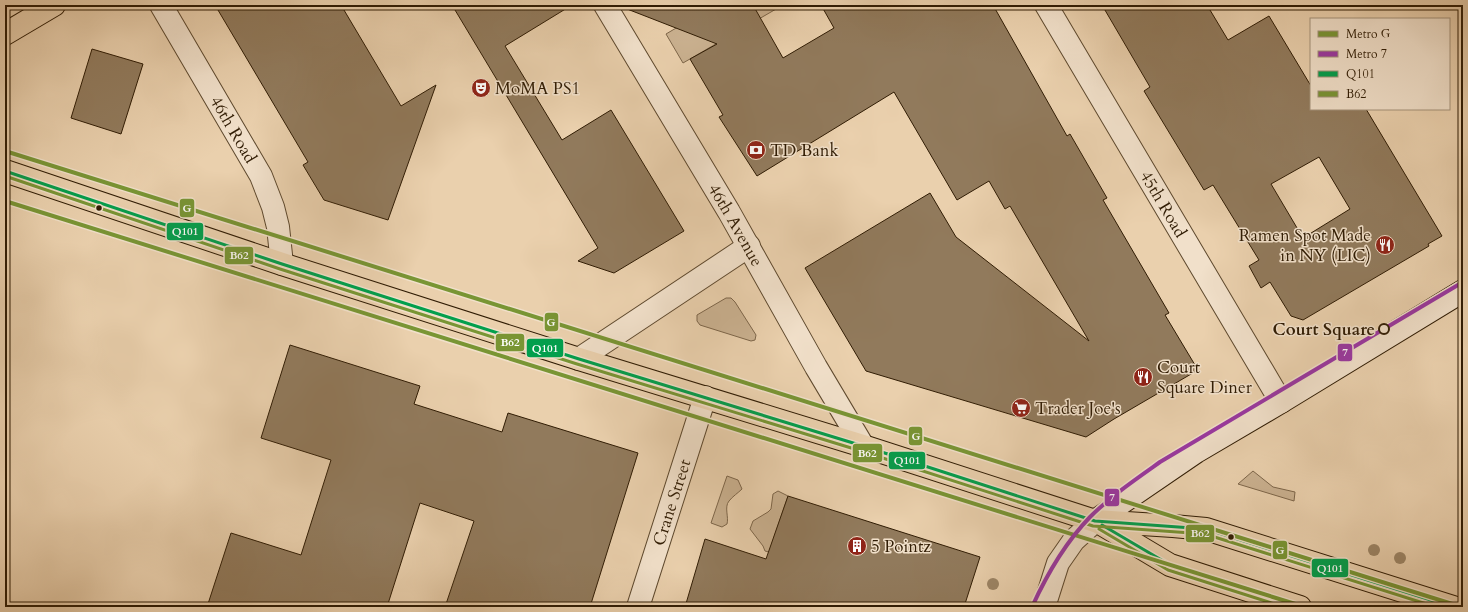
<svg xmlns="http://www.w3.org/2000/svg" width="1468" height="612" font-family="Cardo,serif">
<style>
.green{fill:#cab190;stroke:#7d664a}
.building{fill:#917a5c;stroke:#301c04;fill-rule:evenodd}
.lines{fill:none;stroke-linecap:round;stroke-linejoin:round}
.street-casing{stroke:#5e492e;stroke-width:24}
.secondary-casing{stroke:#301c04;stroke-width:24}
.primary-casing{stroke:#301c04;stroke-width:24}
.street{stroke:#f1e0ca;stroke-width:22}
.secondary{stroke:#f1e0ca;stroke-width:22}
.primary{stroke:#ead0ad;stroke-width:22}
.bus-1-casing{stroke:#f1e0ca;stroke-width:6}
.bus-2-casing{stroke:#f1e0ca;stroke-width:6}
.bus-1{stroke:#029f4d;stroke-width:3}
.bus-2{stroke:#799534;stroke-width:3}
.metro-1-casing{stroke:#f1e0ca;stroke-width:7}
.metro-2-casing{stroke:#f1e0ca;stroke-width:7}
.metro-1{stroke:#799534;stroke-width:4}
.metro-2{stroke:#9a38a1;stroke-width:4}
.tree{fill:#9d8667}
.bus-dot{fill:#301c04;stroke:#f1e0ca;stroke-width:1.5}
.stop-dot{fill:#f1e0ca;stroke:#301c04;stroke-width:2}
.labels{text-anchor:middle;stroke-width:3;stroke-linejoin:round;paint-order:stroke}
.poi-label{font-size:17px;fill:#301c04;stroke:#f1e0ca;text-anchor:start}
.street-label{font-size:17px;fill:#301c04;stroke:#f1e0ca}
.stop-label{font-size:17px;font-weight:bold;fill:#301c04;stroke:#f1e0ca;text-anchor:end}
.line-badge{stroke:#f1e0ca;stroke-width:1.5}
.badge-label{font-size:11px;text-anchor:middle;font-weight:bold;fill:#fff}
</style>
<rect width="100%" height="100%" fill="#ead0ad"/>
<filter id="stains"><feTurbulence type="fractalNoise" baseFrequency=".005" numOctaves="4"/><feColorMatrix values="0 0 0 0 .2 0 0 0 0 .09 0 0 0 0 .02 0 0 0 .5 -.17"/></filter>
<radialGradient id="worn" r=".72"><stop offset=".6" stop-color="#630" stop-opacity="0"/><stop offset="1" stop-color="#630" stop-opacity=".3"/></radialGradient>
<g class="green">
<polygon points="715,5 783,5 683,63 666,34"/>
<polygon points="726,298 731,298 735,302 756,335 755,340 751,341 700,325 697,321 697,315"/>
<polygon points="1253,471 1273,487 1295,492 1294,501 1238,484"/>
<path d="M727 476 738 480 742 489C738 493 733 496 729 501 724 507 729 517 727 524L722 527 711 523Z"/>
<polygon points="778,491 788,496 769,552 765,551 763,546 750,529 753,521 768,512 771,509 773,494"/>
</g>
<g class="building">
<polygon points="215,5 341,5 401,106 436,85 388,220 324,200 303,165 308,162"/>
<polygon points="452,5 572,5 505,46 562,140 611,110 684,231 614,273 578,261 598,248"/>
<polygon points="623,5 753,5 783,58 834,28 821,5 993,5 1067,136 1070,134 1107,198 1103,200 1169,313 1165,315 1198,370 1114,419 1086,437 866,371 805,268 930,193 956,237 1089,341 1010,206 1005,209 989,181 957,200 894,92 757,176 719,117 723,115 690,59 717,44 622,7"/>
<path d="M1102 5H1207L1228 40 1269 16 1311 86V109H1366L1442 236 1428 244 1429 246 1303 320 1291 316 1270 282 1261 288 1249 266 1259 260 1213 185 1204 190 1144 91 1150 87ZM1319 157 1350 209 1303 238 1271 184Z"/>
<polygon points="92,49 143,64 121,134 71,118"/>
<polygon points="290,345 420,386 414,404 502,432 508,413 638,453 590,607 445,607 474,521 420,503 387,607 207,607 231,533 301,555 331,460 261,438"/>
<polygon points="788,496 980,557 964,607 685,607 705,539 766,559"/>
</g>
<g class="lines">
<defs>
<g id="street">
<path id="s1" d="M161 5 261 176 273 207 278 227 282 264"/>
<path id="s2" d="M605 5 729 212 816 367 863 446"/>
<path id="s3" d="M1046 5 1281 402"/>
<polyline points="579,359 749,246"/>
<path id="s4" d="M638 607 705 397"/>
<polyline points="1044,607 1058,563 1074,540 1095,521"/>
</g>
<polyline id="secondary" points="1095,521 1196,452 1281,402 1463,291"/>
<g id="primary">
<polyline points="5,34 54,5"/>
<polyline points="5,171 282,264 579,359 863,446 1095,521 1173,526 1206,529 1453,607"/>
<polyline points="1098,522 1170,565 1300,607"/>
</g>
</defs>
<use href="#street" class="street-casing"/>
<use href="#secondary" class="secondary-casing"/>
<use href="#primary" class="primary-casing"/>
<use href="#street" class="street"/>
<use href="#secondary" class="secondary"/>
<use href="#primary" class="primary"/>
<defs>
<g id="bus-1">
<polyline points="5,171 282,264 579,359 863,446 1095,521 1206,529 1453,607"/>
<polyline points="1102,525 1170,565 1300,607"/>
</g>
<g id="bus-2">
<polyline points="5,176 280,269 577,364 861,451 1093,526 1205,534 1436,607"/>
<polyline points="1099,529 1168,570 1284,607"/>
</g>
</defs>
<use href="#bus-1" class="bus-1-casing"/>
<use href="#bus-2" class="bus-2-casing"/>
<use href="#bus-1" class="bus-1"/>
<use href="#bus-2" class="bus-2"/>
<defs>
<g id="metro-1">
<polyline points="5,151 1462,607"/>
<polyline points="5,201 1305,607"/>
</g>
<path id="metro-2" d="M1032 607C1047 574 1065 543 1090 517 1111 496 1136 479 1160 462L1463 282"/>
</defs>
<use href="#metro-1" class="metro-1-casing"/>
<use href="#metro-2" class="metro-2-casing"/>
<use href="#metro-1" class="metro-1"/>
<use href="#metro-2" class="metro-2"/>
</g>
<g class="tree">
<circle cx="1374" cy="550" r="6"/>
<circle cx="1400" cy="558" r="6"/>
<circle cx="993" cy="584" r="6"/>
</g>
<defs>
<symbol id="theatre-disc" viewBox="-11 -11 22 22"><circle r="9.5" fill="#8f2418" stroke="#f1e0ca"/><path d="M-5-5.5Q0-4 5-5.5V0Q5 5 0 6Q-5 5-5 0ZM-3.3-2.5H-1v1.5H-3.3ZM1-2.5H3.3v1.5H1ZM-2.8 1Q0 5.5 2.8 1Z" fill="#fff"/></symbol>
<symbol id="bank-disc" viewBox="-11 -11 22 22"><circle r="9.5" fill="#8f2418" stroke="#f1e0ca"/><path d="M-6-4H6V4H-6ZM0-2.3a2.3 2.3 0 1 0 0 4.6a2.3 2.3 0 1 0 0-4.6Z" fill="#fff"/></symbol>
<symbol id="restaurant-disc" viewBox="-11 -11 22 22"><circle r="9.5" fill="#8f2418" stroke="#f1e0ca"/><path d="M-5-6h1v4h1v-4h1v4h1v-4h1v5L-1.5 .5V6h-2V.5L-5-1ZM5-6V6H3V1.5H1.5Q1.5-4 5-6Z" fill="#fff"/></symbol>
<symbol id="supermarket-disc" viewBox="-11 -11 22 22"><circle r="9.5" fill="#8f2418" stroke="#f1e0ca"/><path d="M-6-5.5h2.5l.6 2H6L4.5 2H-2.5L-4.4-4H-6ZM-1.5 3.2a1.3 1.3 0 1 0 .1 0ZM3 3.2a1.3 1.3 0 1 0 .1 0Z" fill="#fff"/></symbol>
<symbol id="building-disc" viewBox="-11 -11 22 22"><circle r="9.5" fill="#8f2418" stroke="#f1e0ca"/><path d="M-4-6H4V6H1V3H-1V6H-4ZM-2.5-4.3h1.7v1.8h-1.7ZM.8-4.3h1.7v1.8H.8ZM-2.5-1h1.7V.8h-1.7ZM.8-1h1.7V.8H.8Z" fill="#fff"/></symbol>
</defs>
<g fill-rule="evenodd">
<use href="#theatre-disc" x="470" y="77" width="22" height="22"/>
<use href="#bank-disc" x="745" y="139" width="22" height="22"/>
<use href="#restaurant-disc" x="1374" y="234" width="22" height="22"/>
<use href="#restaurant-disc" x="1132" y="366" width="22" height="22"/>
<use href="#supermarket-disc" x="1010" y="397" width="22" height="22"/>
<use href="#building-disc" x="846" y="535" width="22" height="22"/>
</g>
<g class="bus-dot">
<circle cx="99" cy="208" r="3.5"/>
<circle cx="1231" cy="537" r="3.5"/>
</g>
<circle class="stop-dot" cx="1384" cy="329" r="5"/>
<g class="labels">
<g class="poi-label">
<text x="495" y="94">MoMA PS1</text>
<text x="770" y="156">TD Bank</text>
<text x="1371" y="241" text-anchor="end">Ramen Spot Made<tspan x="1371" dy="20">in NY (LIC)</tspan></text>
<text x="1157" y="373">Court<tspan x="1157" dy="20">Square Diner</tspan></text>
<text x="1035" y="414">Trader Joe's</text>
<text x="871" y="552">5 Pointz</text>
</g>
<g class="street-label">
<text dy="6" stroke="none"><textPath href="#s1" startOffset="144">46th Road</textPath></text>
<text dy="6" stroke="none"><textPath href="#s3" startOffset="231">45th Road</textPath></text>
<text dy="6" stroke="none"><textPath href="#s2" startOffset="256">46th Avenue</textPath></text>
<text dy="6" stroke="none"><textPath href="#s4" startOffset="110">Crane Street</textPath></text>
</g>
<g class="stop-label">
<text x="1375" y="335">Court Square</text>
</g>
</g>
<g class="line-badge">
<rect x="179" y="198" width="16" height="20" rx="4" fill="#799534"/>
<rect x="166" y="222" width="38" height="19" rx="4" fill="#029f4d"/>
<rect x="224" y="246" width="30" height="19" rx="4" fill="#799534"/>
<rect x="544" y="312" width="15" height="20" rx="4" fill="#799534"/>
<rect x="495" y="333" width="30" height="19" rx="4" fill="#799534"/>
<rect x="526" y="338" width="38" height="20" rx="4" fill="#029f4d"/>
<rect x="1337" y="343" width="16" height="19" rx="4" fill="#9a38a1"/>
<rect x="908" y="426" width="15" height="20" rx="4" fill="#799534"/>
<rect x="852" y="443" width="31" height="20" rx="4" fill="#799534"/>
<rect x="888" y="451" width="38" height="19" rx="4" fill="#029f4d"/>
<rect x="1104" y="488" width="16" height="19" rx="4" fill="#9a38a1"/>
<rect x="1185" y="524" width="30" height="19" rx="4" fill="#799534"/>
<rect x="1272" y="540" width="16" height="20" rx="4" fill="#799534"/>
<rect x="1311" y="558" width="38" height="20" rx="4" fill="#029f4d"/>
</g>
<g class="badge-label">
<text x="187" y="212">G</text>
<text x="185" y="235">Q101</text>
<text x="239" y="259">B62</text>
<text x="551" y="326">G</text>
<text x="510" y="346">B62</text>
<text x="545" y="352">Q101</text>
<text x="1345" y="356">7</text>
<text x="916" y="440">G</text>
<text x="867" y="457">B62</text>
<text x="907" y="464">Q101</text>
<text x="1112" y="501">7</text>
<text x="1200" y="537">B62</text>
<text x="1280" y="554">G</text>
<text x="1330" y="572">Q101</text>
</g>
<rect width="1468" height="612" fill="none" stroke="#ead0ad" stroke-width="20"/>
<rect x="6" y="6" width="1456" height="600" fill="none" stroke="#301c04" stroke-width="2"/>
<rect x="10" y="10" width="1448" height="592" fill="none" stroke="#301c04"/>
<rect x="1310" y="18" width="140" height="92" fill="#f1e0ca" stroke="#a4927b"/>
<rect x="1318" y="31" width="20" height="6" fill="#799534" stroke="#a4927b"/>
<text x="1346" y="38" font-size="12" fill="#301c04">Metro G</text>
<rect x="1318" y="51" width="20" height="6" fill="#9a38a1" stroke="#a4927b"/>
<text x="1346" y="58" font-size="12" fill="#301c04">Metro 7</text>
<rect x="1318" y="71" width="20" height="6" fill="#029f4d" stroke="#a4927b"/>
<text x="1346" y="78" font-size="12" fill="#301c04">Q101</text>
<rect x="1318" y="91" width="20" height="6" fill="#799534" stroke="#a4927b"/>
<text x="1346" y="98" font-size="12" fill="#301c04">B62</text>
<rect width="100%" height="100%" filter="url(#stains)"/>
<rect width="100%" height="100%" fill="url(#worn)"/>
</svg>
